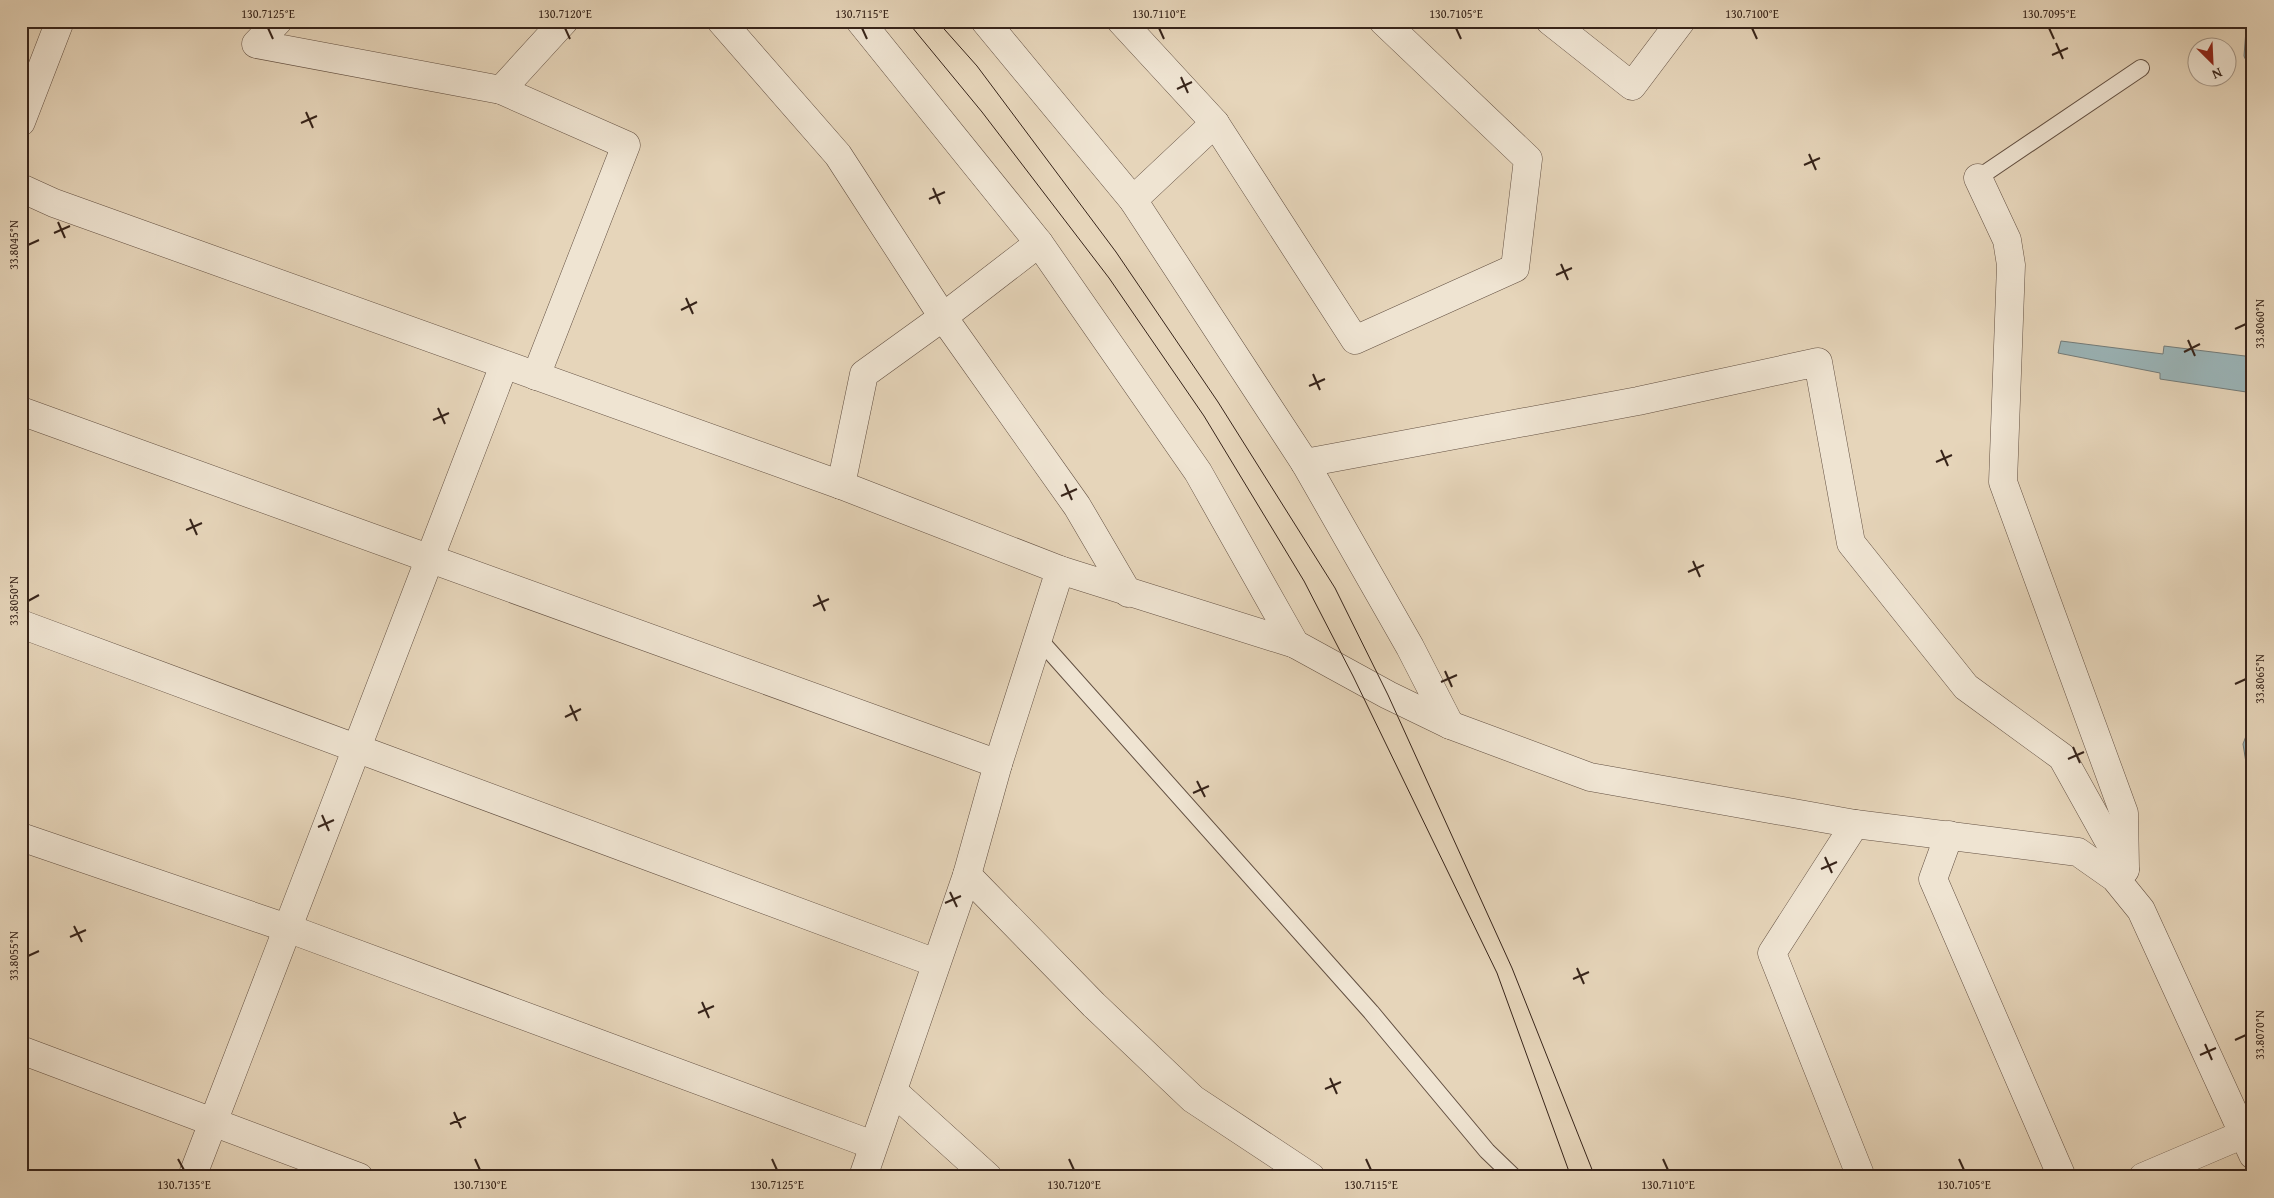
<svg xmlns="http://www.w3.org/2000/svg" width="2274" height="1198" font-family="'Gentium Book Plus',serif">
<style>
.water{fill:#9bb6ba;stroke:#737c7a}
.lines{fill:none;stroke-linecap:round;stroke-linejoin:round}
.service-casing{stroke:#635042;stroke-width:18}
.minor-casing{stroke:#635042;stroke-width:29}
.tertiary-casing{stroke:#635042;stroke-width:29}
.service{stroke:#efe4d2;stroke-width:16}
.minor{stroke:#efe4d2;stroke-width:28}
.tertiary{stroke:#efe4d2;stroke-width:28}
.tram{stroke:#37241a;stroke-width:1}
.ticks{fill:none;stroke:#37241a;stroke-width:2}
.neatline{fill:none;stroke:#37241a;stroke-width:2}
.ticks-label{font-size:12px;text-anchor:middle;fill:#37241a}
</style>
<rect width="100%" height="100%" fill="#e6d5ba"/>
<filter id="stains"><feTurbulence type="fractalNoise" baseFrequency=".004" numOctaves="4"/><feColorMatrix values="0 0 0 0 .2 0 0 0 0 .09 0 0 0 0 .02 0 0 0 .5 -.17"/></filter>
<radialGradient id="worn" r=".72"><stop offset=".6" stop-color="#630" stop-opacity="0"/><stop offset="1" stop-color="#630" stop-opacity=".3"/></radialGradient>
<g class="water">
<polygon points="2243,21 2253,21 2253,77 2244,56 2246,30"/>
<polygon points="2061,341 2163,354 2164,346 2253,357 2253,393 2160,379 2160,373 2058,353"/>
<polygon points="2253,678 2253,791 2249,781 2243,744 2252,720 2247,705"/>
</g>
<g class="lines">
<defs>
<g id="service">
<polyline points="1978,178 2141,68"/>
<polyline points="1038,638 1371,1012 1487,1151 1514,1177"/>
</g>
<g id="minor">
<polyline points="278,21 256,44 501,90 626,145 536,376"/>
<polyline points="721,21 838,155 943,317 1077,506 1128,593"/>
<polyline points="860,21 1039,243 1198,472 1295,644"/>
<polyline points="985,21 1133,200 1305,463 1410,647 1450,725"/>
<polyline points="1121,21 1215,123 1355,340 1515,268 1528,159 1383,21"/>
<polyline points="1550,21 1632,86 1681,21"/>
<polyline points="501,90 564,21"/>
<polyline points="21,122 60,21"/>
<polyline points="1978,178 2007,240 2011,265 2003,482 2124,813 2125,868"/>
<polyline points="1133,200 1215,123"/>
<polyline points="21,411 998,764"/>
<polyline points="1305,463 1638,401 1818,362 1851,543 1966,687 2062,757 2125,870"/>
<polyline points="841,485 864,374 943,317 1039,243"/>
<polyline points="21,624 936,963"/>
<polyline points="1855,824 1772,953 1861,1177"/>
<polyline points="1949,835 1933,879 2062,1177"/>
<polyline points="21,837 287,928 873,1145"/>
<polyline points="967,875 1094,1005 1193,1099 1311,1177"/>
<polyline points="21,1050 359,1177"/>
<polyline points="893,1091 988,1177"/>
<polyline points="192,1177 504,365"/>
<polyline points="863,1177 967,875 998,764 1060,570"/>
<polyline points="2143,1177 2244,1134"/>
</g>
<polyline id="tertiary" points="21,188 54,203 841,485 1060,570 1295,644 1388,695 1450,725 1590,777 1855,824 2078,852 2115,878 2141,910 2253,1155"/>
</defs>
<use href="#service" class="service-casing"/>
<use href="#minor" class="minor-casing"/>
<use href="#tertiary" class="tertiary-casing"/>
<use href="#service" class="service"/>
<use href="#minor" class="minor"/>
<use href="#tertiary" class="tertiary"/>
<g class="tram">
<polyline points="907,21 982,112 1109,278 1204,416 1304,581 1353,676 1497,973 1571,1177"/>
<polyline points="937,21 977,66 1116,252 1218,402 1335,588 1388,695 1512,968 1595,1177"/>
</g>
</g>
<path class="ticks" d="M268 28 273 39M565 28 570 39M862 28 867 39M1159 28 1164 39M1456 28 1461 39M1752 28 1757 39M2049 28 2054 39M2056 43 2063 59M2052 55 2068 48M1181 77 1188 93M1177 89 1192 82M306 112 313 128M301 123 317 116M1809 154 1816 170M1804 165 1820 158M933 188 940 204M929 199 945 192M58 222 65 238M54 233 70 226M28 245 39 240M1561 264 1568 280M1556 275 1572 268M686 298 693 314M681 310 697 302M2235 329 2246 324M2188 340 2195 356M2184 352 2200 344M1313 374 1320 390M1309 386 1325 379M438 408 445 424M433 420 449 413M1941 450 1948 466M1936 462 1952 455M1065 484 1072 500M1061 496 1077 489M190 519 197 535M186 530 202 523M1693 561 1700 577M1688 572 1704 565M818 595 825 611M28 601 39 595M813 606 829 599M1445 671 1452 687M1441 682 1457 675M2235 684 2246 679M570 705 577 721M565 717 581 709M2073 747 2080 763M2068 759 2084 752M1197 781 1205 797M1193 793 1209 786M322 815 329 831M318 827 334 820M1825 857 1832 873M1821 869 1837 862M950 892 957 907M945 903 961 896M74 926 82 942M70 937 86 930M28 956 39 951M1577 968 1584 984M1573 979 1589 972M702 1002 709 1018M698 1013 714 1006M2235 1040 2246 1035M2205 1044 2212 1060M2200 1055 2216 1048M1330 1078 1337 1094M1325 1089 1341 1082M454 1112 461 1128M450 1124 466 1117M178 1159 184 1170M475 1159 480 1170M772 1159 777 1170M1069 1159 1074 1170M1366 1159 1371 1170M1663 1159 1668 1170M1959 1159 1964 1170"/>
<rect width="2274" height="1198" fill="none" stroke="#e6d5ba" stroke-width="55"/>
<g transform="translate(2212 62) rotate(156)"><circle r="24" fill="#efe4d2" stroke="#a59788"/>
<path d="M0-4L9 19L0 12L-9 19Z" fill="#8f2418"/>
<text y="-8" font-size="14" font-weight="bold" text-anchor="middle" fill="#37241a">N</text>
</g>
<rect x="28" y="28" width="2218" height="1142" class="neatline"/>
<g class="ticks-label">
<text x="268" y="18">130.7125°E</text>
<text x="565" y="18">130.7120°E</text>
<text x="862" y="18">130.7115°E</text>
<text x="1159" y="18">130.7110°E</text>
<text x="1456" y="18">130.7105°E</text>
<text x="1752" y="18">130.7100°E</text>
<text x="2049" y="18">130.7095°E</text>
<text transform="translate(14 245) rotate(-90)" y="4">33.8045°N</text>
<text transform="translate(2260 324) rotate(-90)" y="4">33.8060°N</text>
<text transform="translate(14 601) rotate(-90)" y="4">33.8050°N</text>
<text transform="translate(2260 679) rotate(-90)" y="4">33.8065°N</text>
<text transform="translate(14 956) rotate(-90)" y="4">33.8055°N</text>
<text transform="translate(2260 1035) rotate(-90)" y="4">33.8070°N</text>
<text x="184" y="1189">130.7135°E</text>
<text x="480" y="1189">130.7130°E</text>
<text x="777" y="1189">130.7125°E</text>
<text x="1074" y="1189">130.7120°E</text>
<text x="1371" y="1189">130.7115°E</text>
<text x="1668" y="1189">130.7110°E</text>
<text x="1964" y="1189">130.7105°E</text>
</g>
<rect width="100%" height="100%" filter="url(#stains)"/>
<rect width="100%" height="100%" fill="url(#worn)"/>
</svg>
